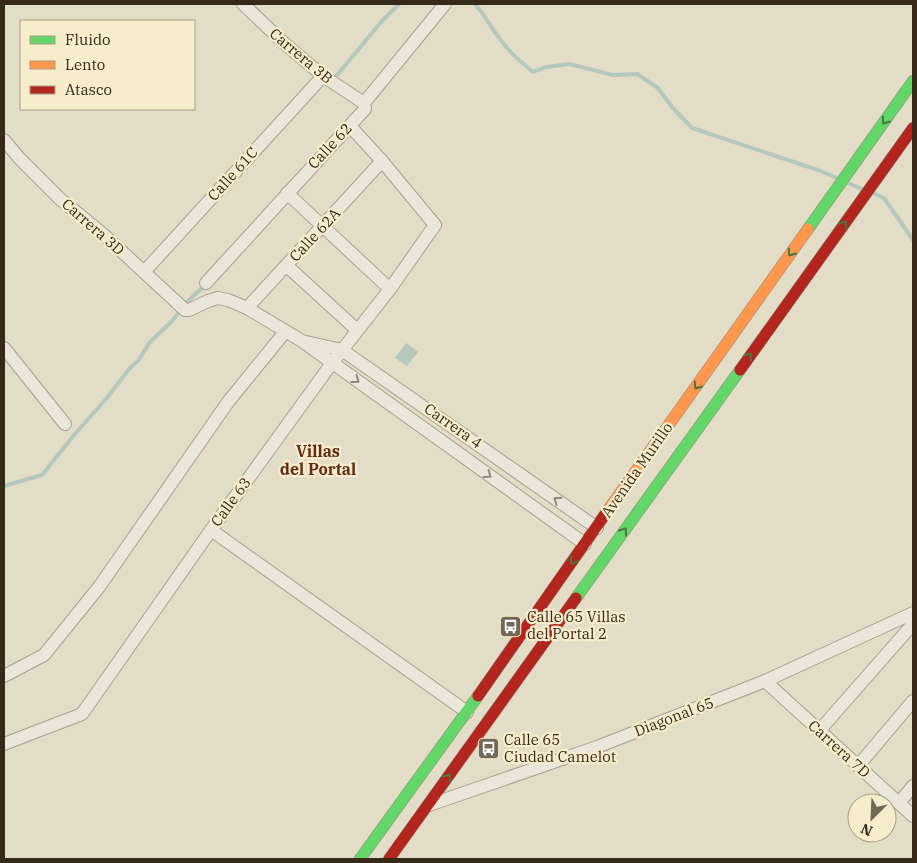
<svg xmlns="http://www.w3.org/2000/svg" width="917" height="863" font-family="'IBM Plex Serif',serif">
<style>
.water{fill:#b4c8bc}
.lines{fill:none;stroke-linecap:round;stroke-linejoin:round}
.stream{stroke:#b4c8bc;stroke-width:4}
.street-casing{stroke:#a8a091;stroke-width:14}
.fast-casing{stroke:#8d8678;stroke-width:12}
.slow-casing{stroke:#8d8678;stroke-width:12}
.jam-casing{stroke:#8d8678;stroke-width:12}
.street{stroke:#ebe6da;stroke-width:12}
.fast{stroke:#63d668;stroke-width:11}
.slow{stroke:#ff974d;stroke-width:11}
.jam{stroke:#b3261e;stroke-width:11}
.oneway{stroke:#4a773d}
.oneway2{stroke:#90887a}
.labels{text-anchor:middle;stroke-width:4.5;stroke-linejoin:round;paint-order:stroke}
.street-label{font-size:15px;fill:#36291a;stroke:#f7eccb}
.poi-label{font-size:15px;fill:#36291a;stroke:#f7eccb;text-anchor:start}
.neighbourhood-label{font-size:16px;font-weight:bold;fill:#642b18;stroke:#f7eccb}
</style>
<rect width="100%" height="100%" fill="#e3dcc7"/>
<polygon class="water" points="406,343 418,352 407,366 395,358"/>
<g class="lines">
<g class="stream">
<path d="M475 4C485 15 491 28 500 39 509 52 521 62 533 72L546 67 569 64 613 75 637 74 658 88 672 107 692 128 818 170 837 178"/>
<polyline points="333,80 382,21 399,4"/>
<polyline points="848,183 862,189"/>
<polyline points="873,193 884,198 913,240"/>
<polyline points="4,486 42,475 74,435 106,399 130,368 139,360 149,343 172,321 186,303 205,285"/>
</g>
<defs>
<g id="street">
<polyline points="243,4 285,44 323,76 364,103"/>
<polyline points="4,140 20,159 60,199 104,235 185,310 189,310 208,301 218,298 228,300 247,308 302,341 585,544"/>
<polyline points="287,193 390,289"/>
<polyline points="287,266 357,330"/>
<polyline points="144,272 323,76"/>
<polyline points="206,283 365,109 364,103 445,4"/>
<polyline points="247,308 382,161"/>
<polyline points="306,342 342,350 597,528"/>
<polyline points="4,348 65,424"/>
<polyline points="211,530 467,712"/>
<polyline points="4,676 44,655 99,587 228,402 285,332"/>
<polyline points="765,681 913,816"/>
<polyline points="819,731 913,624"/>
<polyline points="4,744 82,714 211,530 332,363 390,289 435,225 382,161 350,126"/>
<polyline points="858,766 913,701"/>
<polyline points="899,803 913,786"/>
<polyline points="429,805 597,747 765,681 913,613"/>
</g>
<g id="fast">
<polyline points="808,229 913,81"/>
<polyline points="576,598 740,370"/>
<polyline points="360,859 478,696"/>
</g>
<polyline id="slow" points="606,513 808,229"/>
<g id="jam">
<polyline points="740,370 913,128"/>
<polyline points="478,696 606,513"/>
<polyline points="389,859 576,598"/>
</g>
</defs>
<use href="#street" class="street-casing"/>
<use href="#fast" class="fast-casing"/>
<use href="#slow" class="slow-casing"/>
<use href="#jam" class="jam-casing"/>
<use href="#street" class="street"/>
<use href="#fast" class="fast"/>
<use href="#slow" class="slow"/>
<use href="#jam" class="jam"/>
</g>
<defs><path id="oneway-chevron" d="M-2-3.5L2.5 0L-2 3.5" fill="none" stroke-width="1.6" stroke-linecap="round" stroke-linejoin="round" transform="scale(1.25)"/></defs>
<g class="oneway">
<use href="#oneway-chevron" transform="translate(885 121) rotate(125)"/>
<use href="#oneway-chevron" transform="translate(844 224) rotate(-54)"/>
<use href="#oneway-chevron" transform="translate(791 253) rotate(125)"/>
<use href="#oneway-chevron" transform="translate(749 356) rotate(-54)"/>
<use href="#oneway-chevron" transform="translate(697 386) rotate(125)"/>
<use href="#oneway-chevron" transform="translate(624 531) rotate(-54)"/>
<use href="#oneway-chevron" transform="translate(573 561) rotate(126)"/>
<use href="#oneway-chevron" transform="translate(448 777) rotate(-55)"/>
</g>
<g class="oneway2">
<use href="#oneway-chevron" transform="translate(356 380) rotate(36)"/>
<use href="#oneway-chevron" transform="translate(488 475) rotate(36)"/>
<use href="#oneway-chevron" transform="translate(557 500) rotate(-145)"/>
</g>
<defs>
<symbol id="bus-square" viewBox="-11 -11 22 22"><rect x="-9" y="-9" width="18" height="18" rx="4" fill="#736857" stroke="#f7eccb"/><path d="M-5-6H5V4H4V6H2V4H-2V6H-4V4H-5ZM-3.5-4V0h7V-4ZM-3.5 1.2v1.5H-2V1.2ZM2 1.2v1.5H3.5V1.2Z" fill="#fff"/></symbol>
</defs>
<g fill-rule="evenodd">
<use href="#bus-square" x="498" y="614" width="25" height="25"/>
<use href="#bus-square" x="476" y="736" width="25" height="25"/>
</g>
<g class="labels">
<g class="street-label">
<text transform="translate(301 56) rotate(40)" y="5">Carrera 3B</text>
<text transform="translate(330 146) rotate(-47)" y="5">Calle 62</text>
<text transform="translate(233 174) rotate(-48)" y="5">Calle 61C</text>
<text transform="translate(93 227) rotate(41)" y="5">Carrera 3D</text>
<text transform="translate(315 235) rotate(-47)" y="5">Calle 62A</text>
<text transform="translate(453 426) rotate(35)" y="5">Carrera 4</text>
<text transform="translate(637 470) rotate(-55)" y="5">Avenida Murillo</text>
<text transform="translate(231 502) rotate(-54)" y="5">Calle 63</text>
<text transform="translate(674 717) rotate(-21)" y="5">Diagonal 65</text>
<text transform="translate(839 749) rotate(42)" y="5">Carrera 7D</text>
</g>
<g class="poi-label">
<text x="527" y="622">Calle 65 Villas<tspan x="527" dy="17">del Portal 2</tspan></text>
<text x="504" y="745">Calle 65<tspan x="504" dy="17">Ciudad Camelot</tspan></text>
</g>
<g class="neighbourhood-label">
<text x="318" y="457">Villas<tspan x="318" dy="18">del Portal</tspan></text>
</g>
</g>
<rect width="917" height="863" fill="none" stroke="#36291a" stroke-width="10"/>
<rect x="20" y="20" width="175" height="90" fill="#f7eccb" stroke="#aa9e84"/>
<rect x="30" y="36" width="25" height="8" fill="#63d668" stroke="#aa9e84"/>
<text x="65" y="45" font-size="15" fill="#36291a">Fluido</text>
<rect x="30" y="61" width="25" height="8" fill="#ff974d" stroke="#aa9e84"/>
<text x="65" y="70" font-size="15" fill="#36291a">Lento</text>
<rect x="30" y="86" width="25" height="8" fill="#b3261e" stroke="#aa9e84"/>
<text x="65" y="95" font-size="15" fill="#36291a">Atasco</text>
<g transform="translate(872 818) rotate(204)"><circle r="24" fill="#f7eccb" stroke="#aa9e84"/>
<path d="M0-4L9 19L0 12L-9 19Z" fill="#736857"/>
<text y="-8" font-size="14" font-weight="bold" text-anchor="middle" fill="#36291a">N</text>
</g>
</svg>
